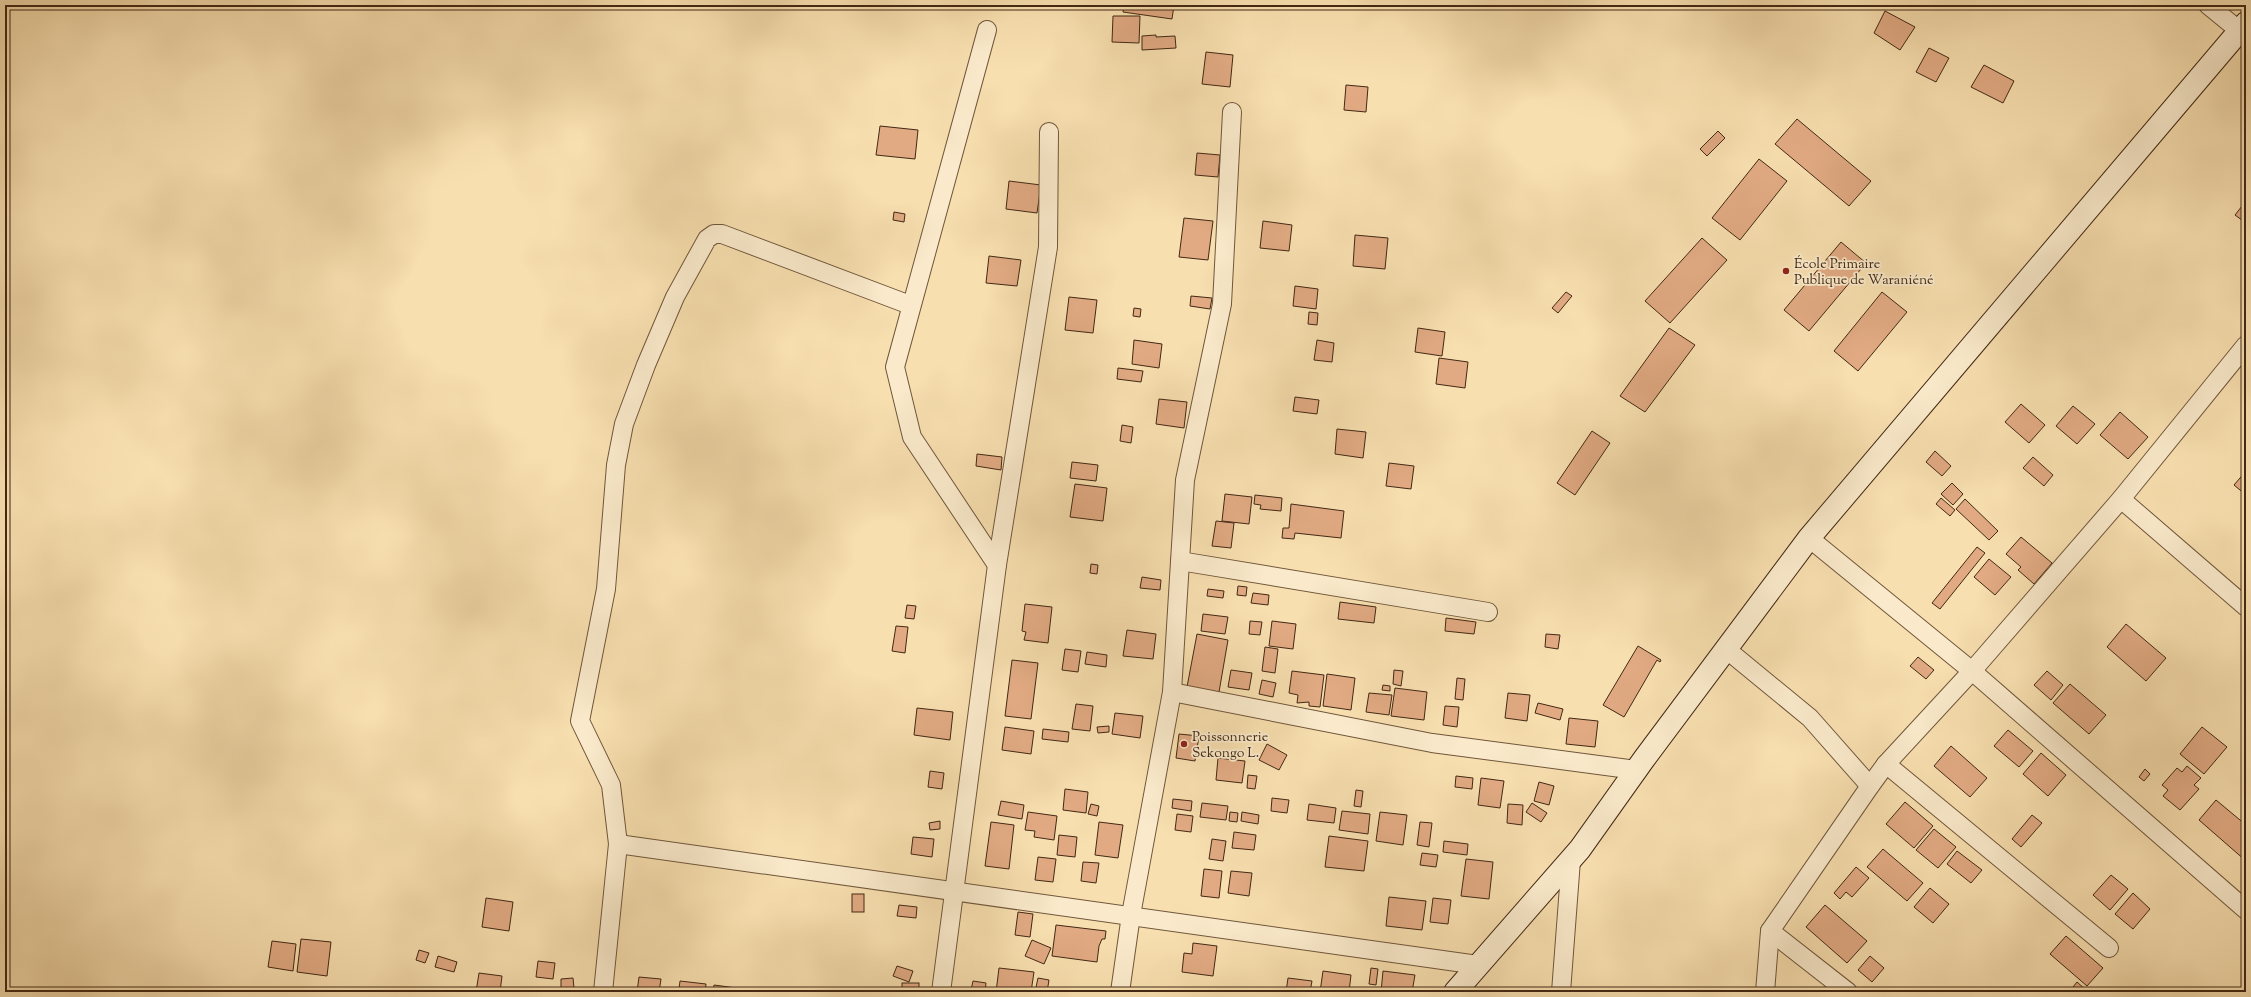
<svg xmlns="http://www.w3.org/2000/svg" width="2251" height="997" font-family="'Sorts Mill Goudy',serif">
<style>
.building{fill:#e1aa83;stroke:#422814}
.lines{fill:none;stroke-linecap:round;stroke-linejoin:round}
.street-casing{stroke:#70563b;stroke-width:20}
.secondary-casing{stroke:#422814;stroke-width:24}
.street{stroke:#faeacb;stroke-width:18}
.secondary{stroke:#faeacb;stroke-width:22}
.poi-dot{fill:#8f2418;stroke:#faeacb;stroke-width:1.5}
.labels{text-anchor:middle;stroke-width:3.5;stroke-linejoin:round;paint-order:stroke}
.poi-label{font-size:14px;fill:#422814;stroke:#faeacb;text-anchor:start}
</style>
<rect width="100%" height="100%" fill="#f8dfaf"/>
<filter id="stains"><feTurbulence type="fractalNoise" baseFrequency=".005" numOctaves="4"/><feColorMatrix values="0 0 0 0 .2 0 0 0 0 .09 0 0 0 0 .02 0 0 0 .5 -.17"/></filter>
<radialGradient id="worn" r=".72"><stop offset=".6" stop-color="#630" stop-opacity="0"/><stop offset="1" stop-color="#630" stop-opacity=".3"/></radialGradient>
<g class="building">
<polygon points="1124,5 1174,5 1172,19 1123,12"/>
<polygon points="1885,11 1915,27 1900,50 1874,33"/>
<polygon points="1113,16 1140,16 1139,43 1112,42"/>
<polygon points="1156,35 1156,37 1175,36 1176,48 1142,50 1142,36"/>
<polygon points="1929,48 1949,58 1936,82 1916,72"/>
<polygon points="1206,52 1233,55 1230,87 1202,84"/>
<polygon points="1984,65 2014,81 2003,103 1971,87"/>
<polygon points="1346,85 1368,87 1366,112 1344,110"/>
<polygon points="1797,119 1871,181 1849,206 1775,144"/>
<polygon points="880,126 918,130 915,159 876,155"/>
<polygon points="1718,131 1725,138 1707,156 1700,149"/>
<polygon points="1197,153 1220,155 1218,177 1195,175"/>
<polygon points="1759,159 1787,181 1740,240 1712,218"/>
<polygon points="1009,181 1041,185 1037,213 1006,209"/>
<polygon points="2246,201 2246,223 2235,215"/>
<polygon points="894,212 905,214 904,222 893,220"/>
<polygon points="1184,218 1213,221 1208,260 1179,257"/>
<polygon points="1263,221 1292,225 1289,251 1260,248"/>
<polygon points="1355,235 1388,238 1385,269 1353,266"/>
<polygon points="1702,238 1727,260 1670,323 1645,301"/>
<polygon points="1841,242 1866,263 1809,331 1784,310"/>
<polygon points="989,256 1021,260 1017,286 986,283"/>
<polygon points="1295,286 1318,289 1316,309 1293,306"/>
<polygon points="1566,292 1572,296 1558,313 1552,308"/>
<polygon points="1882,292 1907,312 1858,371 1834,351"/>
<polygon points="1191,296 1212,298 1210,309 1190,306"/>
<polygon points="1069,297 1097,300 1093,333 1065,330"/>
<polygon points="1134,308 1141,309 1140,317 1133,316"/>
<polygon points="1309,312 1318,313 1317,325 1308,324"/>
<polygon points="1418,328 1445,332 1442,356 1415,352"/>
<polygon points="1669,328 1695,345 1645,412 1620,396"/>
<polygon points="1134,340 1162,344 1159,368 1132,364"/>
<polygon points="1317,340 1334,343 1332,362 1314,360"/>
<polygon points="1439,358 1468,362 1465,388 1436,384"/>
<polygon points="1118,368 1143,371 1141,382 1117,379"/>
<polygon points="1295,397 1319,400 1317,414 1293,411"/>
<polygon points="1159,399 1187,402 1184,428 1156,424"/>
<polygon points="2021,404 2045,425 2029,443 2005,422"/>
<polygon points="2073,406 2095,424 2077,444 2056,426"/>
<polygon points="2120,412 2148,437 2128,459 2100,435"/>
<polygon points="1122,425 1133,427 1131,443 1120,441"/>
<polygon points="1337,429 1366,432 1363,458 1335,454"/>
<polygon points="1592,431 1610,443 1575,495 1557,483"/>
<polygon points="1935,451 1951,466 1942,476 1926,462"/>
<polygon points="977,454 1002,457 1001,470 976,466"/>
<polygon points="2033,457 2053,475 2044,486 2023,468"/>
<polygon points="1072,462 1098,465 1096,481 1070,478"/>
<polygon points="1389,463 1414,466 1411,489 1386,486"/>
<polygon points="2246,471 2246,495 2234,485"/>
<polygon points="1952,483 1963,494 1953,505 1941,494"/>
<polygon points="1075,484 1107,488 1103,521 1070,517"/>
<polygon points="1225,494 1252,497 1249,524 1222,521"/>
<polygon points="1255,495 1282,498 1281,511 1260,509 1261,505 1254,504"/>
<polygon points="1941,498 1955,510 1950,516 1936,504"/>
<polygon points="1965,499 1998,531 1989,540 1956,509"/>
<polygon points="1291,504 1344,511 1341,538 1295,533 1294,539 1282,538 1283,528 1289,528"/>
<polygon points="1216,521 1234,523 1231,548 1212,546"/>
<polygon points="2021,537 2052,563 2034,584 2018,570 2021,567 2006,554"/>
<polygon points="1977,547 1985,553 1940,609 1932,603"/>
<polygon points="1989,559 2011,577 1995,595 1974,577"/>
<polygon points="1091,564 1098,565 1097,574 1090,573"/>
<polygon points="1142,577 1161,580 1160,590 1140,588"/>
<polygon points="1238,586 1247,587 1246,596 1237,595"/>
<polygon points="1208,589 1224,591 1223,598 1207,596"/>
<polygon points="1253,593 1269,595 1268,605 1251,603"/>
<polygon points="1340,602 1376,607 1374,623 1338,619"/>
<polygon points="1025,604 1052,607 1048,643 1024,640 1026,632 1022,631"/>
<polygon points="907,605 916,606 914,619 905,618"/>
<polygon points="1203,614 1228,617 1225,634 1201,631"/>
<polygon points="1446,618 1476,622 1474,634 1445,631"/>
<polygon points="1250,621 1262,622 1260,635 1249,634"/>
<polygon points="1272,621 1296,624 1293,649 1269,646"/>
<polygon points="2126,624 2166,658 2146,681 2107,647"/>
<polygon points="896,626 908,627 905,653 892,651"/>
<polygon points="1127,630 1156,634 1153,659 1123,656"/>
<polygon points="1197,634 1228,640 1219,692 1187,687"/>
<polygon points="1546,634 1560,635 1558,649 1545,647"/>
<polygon points="1638,646 1661,660 1660,662 1657,660 1624,717 1603,705"/>
<polygon points="1265,647 1278,649 1275,673 1262,671"/>
<polygon points="1065,649 1081,651 1078,672 1062,670"/>
<polygon points="1087,652 1107,655 1106,667 1085,664"/>
<polygon points="1918,657 1934,670 1926,679 1910,666"/>
<polygon points="1012,660 1038,663 1031,719 1005,716"/>
<polygon points="1231,670 1252,673 1249,690 1228,687"/>
<polygon points="1394,670 1403,671 1401,686 1393,684"/>
<polygon points="1292,671 1324,675 1320,707 1309,706 1309,702 1297,703 1298,695 1289,693"/>
<polygon points="2047,671 2063,685 2051,700 2034,685"/>
<polygon points="1327,674 1355,678 1351,710 1323,706"/>
<polygon points="1457,678 1465,679 1463,700 1455,699"/>
<polygon points="1262,680 1276,683 1273,697 1259,694"/>
<polygon points="2070,684 2106,715 2089,734 2053,703"/>
<polygon points="1383,685 1390,686 1390,691 1382,690"/>
<polygon points="1395,688 1427,692 1424,720 1391,716"/>
<polygon points="1369,693 1392,695 1389,715 1366,712"/>
<polygon points="1508,693 1530,695 1527,721 1505,718"/>
<polygon points="1538,703 1563,709 1560,720 1535,713"/>
<polygon points="1076,704 1093,706 1090,731 1072,729"/>
<polygon points="1445,706 1459,707 1457,727 1443,725"/>
<polygon points="917,708 953,712 950,740 914,735"/>
<polygon points="1115,713 1143,716 1140,738 1112,734"/>
<polygon points="1569,718 1598,721 1595,747 1566,744"/>
<polygon points="1109,726 1109,732 1098,733 1097,727"/>
<polygon points="1005,727 1034,731 1031,754 1002,750"/>
<polygon points="2202,727 2227,747 2204,774 2180,754"/>
<polygon points="1043,729 1069,732 1068,742 1042,739"/>
<polygon points="2008,730 2033,751 2019,767 1994,746"/>
<polygon points="1179,734 1199,736 1195,761 1176,758"/>
<polygon points="1267,744 1287,755 1279,770 1259,760"/>
<polygon points="1951,746 1987,778 1970,797 1934,766"/>
<polygon points="2041,753 2066,775 2048,796 2023,774"/>
<polygon points="1218,758 1245,761 1242,783 1216,780"/>
<polygon points="2187,766 2201,778 2194,785 2199,789 2180,810 2163,796 2168,790 2162,785 2177,768 2182,772"/>
<polygon points="2145,769 2150,774 2144,781 2139,777"/>
<polygon points="930,771 944,773 942,789 928,787"/>
<polygon points="1248,775 1257,776 1255,789 1247,788"/>
<polygon points="1456,776 1473,778 1472,789 1455,787"/>
<polygon points="1481,778 1504,781 1500,808 1478,805"/>
<polygon points="1539,782 1554,786 1549,805 1534,801"/>
<polygon points="1065,789 1088,792 1086,813 1063,810"/>
<polygon points="1356,790 1363,791 1361,807 1354,806"/>
<polygon points="1272,798 1289,800 1287,813 1271,811"/>
<polygon points="1173,799 1192,801 1191,811 1172,808"/>
<polygon points="2216,800 2246,825 2246,861 2199,820"/>
<polygon points="1001,801 1024,805 1022,819 998,815"/>
<polygon points="1905,802 1933,826 1914,848 1886,824"/>
<polygon points="1202,803 1228,806 1226,820 1200,817"/>
<polygon points="1532,803 1547,813 1541,822 1526,812"/>
<polygon points="1091,804 1099,806 1097,816 1088,814"/>
<polygon points="1309,804 1336,808 1334,823 1307,820"/>
<polygon points="1508,804 1523,805 1522,825 1507,823"/>
<polygon points="1342,811 1370,814 1368,834 1339,830"/>
<polygon points="1028,812 1057,816 1054,840 1034,837 1035,831 1025,830"/>
<polygon points="1230,812 1238,813 1237,822 1229,821"/>
<polygon points="1242,812 1259,815 1258,824 1241,821"/>
<polygon points="1380,812 1407,815 1403,845 1376,841"/>
<polygon points="1177,814 1193,816 1191,832 1175,830"/>
<polygon points="2032,815 2042,823 2021,847 2012,839"/>
<polygon points="940,821 940,829 930,830 929,823"/>
<polygon points="991,822 1014,825 1009,869 985,866"/>
<polygon points="1099,822 1123,825 1118,858 1095,855"/>
<polygon points="1420,822 1432,823 1429,847 1417,845"/>
<polygon points="1934,829 1956,847 1938,868 1916,850"/>
<polygon points="1234,832 1256,835 1254,850 1232,848"/>
<polygon points="1059,835 1077,837 1075,857 1057,855"/>
<polygon points="1329,836 1368,841 1364,871 1325,867"/>
<polygon points="913,837 934,839 932,857 911,854"/>
<polygon points="1212,839 1226,841 1223,861 1209,859"/>
<polygon points="1444,841 1468,844 1467,855 1443,852"/>
<polygon points="1883,849 1923,883 1907,901 1867,867"/>
<polygon points="1957,851 1982,870 1971,883 1947,864"/>
<polygon points="1422,853 1438,855 1436,867 1420,865"/>
<polygon points="1038,857 1056,859 1053,882 1035,880"/>
<polygon points="1466,859 1493,862 1489,899 1461,896"/>
<polygon points="1083,862 1099,863 1096,883 1081,881"/>
<polygon points="1856,867 1869,878 1852,897 1846,892 1840,899 1834,893"/>
<polygon points="1204,869 1222,871 1219,898 1201,896"/>
<polygon points="1231,871 1252,873 1249,896 1228,893"/>
<polygon points="2111,875 2128,889 2110,910 2093,895"/>
<polygon points="1930,888 1949,904 1933,923 1914,907"/>
<polygon points="2133,893 2150,909 2133,929 2115,914"/>
<rect x="852" y="894" width="12" height="18"/>
<polygon points="1389,897 1426,901 1422,930 1386,926"/>
<polygon points="486,898 513,902 509,931 482,927"/>
<polygon points="1433,898 1451,900 1448,924 1430,922"/>
<polygon points="899,905 917,907 916,918 897,916"/>
<polygon points="1825,905 1867,941 1847,963 1806,927"/>
<polygon points="1018,912 1033,914 1030,937 1015,935"/>
<polygon points="1056,925 1106,931 1105,939 1102,939 1099,946 1097,962 1052,956"/>
<polygon points="2066,936 2103,968 2087,986 2050,954"/>
<polygon points="301,939 331,942 327,976 297,972"/>
<polygon points="1032,940 1051,948 1044,964 1025,956"/>
<polygon points="272,941 296,944 293,971 268,967"/>
<polygon points="1193,943 1217,946 1213,976 1182,972 1184,953 1192,954"/>
<polygon points="419,950 429,953 425,963 416,960"/>
<polygon points="438,956 457,962 454,972 435,967"/>
<polygon points="1870,956 1884,968 1872,982 1858,970"/>
<polygon points="538,961 555,963 553,979 536,977"/>
<polygon points="897,966 913,971 909,982 893,976"/>
<polygon points="999,968 1034,972 1031,992 996,992"/>
<polygon points="1371,968 1378,969 1376,985 1369,984"/>
<polygon points="1323,971 1351,975 1349,992 1320,992"/>
<polygon points="1383,971 1415,975 1412,992 1381,992"/>
<polygon points="479,973 502,976 500,992 476,992"/>
<polygon points="639,977 661,979 659,992 637,992"/>
<polygon points="573,978 574,988 561,989 561,979"/>
<polygon points="1038,978 1049,980 1047,992 1035,992"/>
<polygon points="1288,978 1312,981 1310,992 1286,992"/>
<polygon points="680,981 706,984 705,992 679,989"/>
<polygon points="973,981 986,983 985,992 971,990"/>
<polygon points="2077,982 2086,990 2084,992 2069,992"/>
<rect x="902" y="983" width="17" height="9"/>
<polygon points="714,985 759,991 759,992 713,992"/>
<polygon points="849,990 861,991 861,992 848,992"/>
</g>
<g class="lines">
<defs>
<g id="street">
<polyline points="2208,5 2246,36"/>
<polyline points="987,30 895,367 912,437 997,565"/>
<polyline points="2121,499 2246,607"/>
<polyline points="1809,538 1972,671 2246,910"/>
<polyline points="1180,561 1488,612"/>
<polyline points="1726,649 1810,718 1870,786"/>
<polyline points="1172,692 1432,743 1636,770"/>
<polyline points="1886,764 2109,948"/>
<path d="M618 844C904 886 1191 923 1478 965"/>
<polyline points="1770,931 1848,992"/>
<polyline points="603,992 618,844 611,785 580,721 606,589 616,465 624,424 646,365 675,297 707,239 714,234 722,234 910,305"/>
<polyline points="941,992 997,565 1048,247 1049,132"/>
<polyline points="1120,992 1131,915 1172,692 1185,480 1222,304 1232,112"/>
<polyline points="1561,992 1571,860"/>
<polyline points="1765,992 1770,931 1870,786 1886,764 1972,671 2121,499 2246,345"/>
</g>
<polyline id="secondary" points="1455,992 1580,849 1644,759 1809,538 2246,23"/>
</defs>
<use href="#street" class="street-casing"/>
<use href="#secondary" class="secondary-casing"/>
<use href="#street" class="street"/>
<use href="#secondary" class="secondary"/>
</g>
<g class="poi-dot">
<circle cx="1786" cy="271" r="4"/>
<circle cx="1184" cy="744" r="4"/>
</g>
<g class="labels">
<g class="poi-label">
<text x="1794" y="268">École Primaire<tspan x="1794" dy="16">Publique de Waraniéné</tspan></text>
<text x="1192" y="741">Poissonnerie<tspan x="1192" dy="16">Sekongo L.</tspan></text>
</g>
</g>
<rect width="2251" height="997" fill="none" stroke="#f8dfaf" stroke-width="20"/>
<rect x="6" y="6" width="2239" height="985" fill="none" stroke="#422814" stroke-width="2"/>
<rect x="10" y="10" width="2231" height="977" fill="none" stroke="#422814"/>
<rect width="100%" height="100%" filter="url(#stains)"/>
<rect width="100%" height="100%" fill="url(#worn)"/>
</svg>
